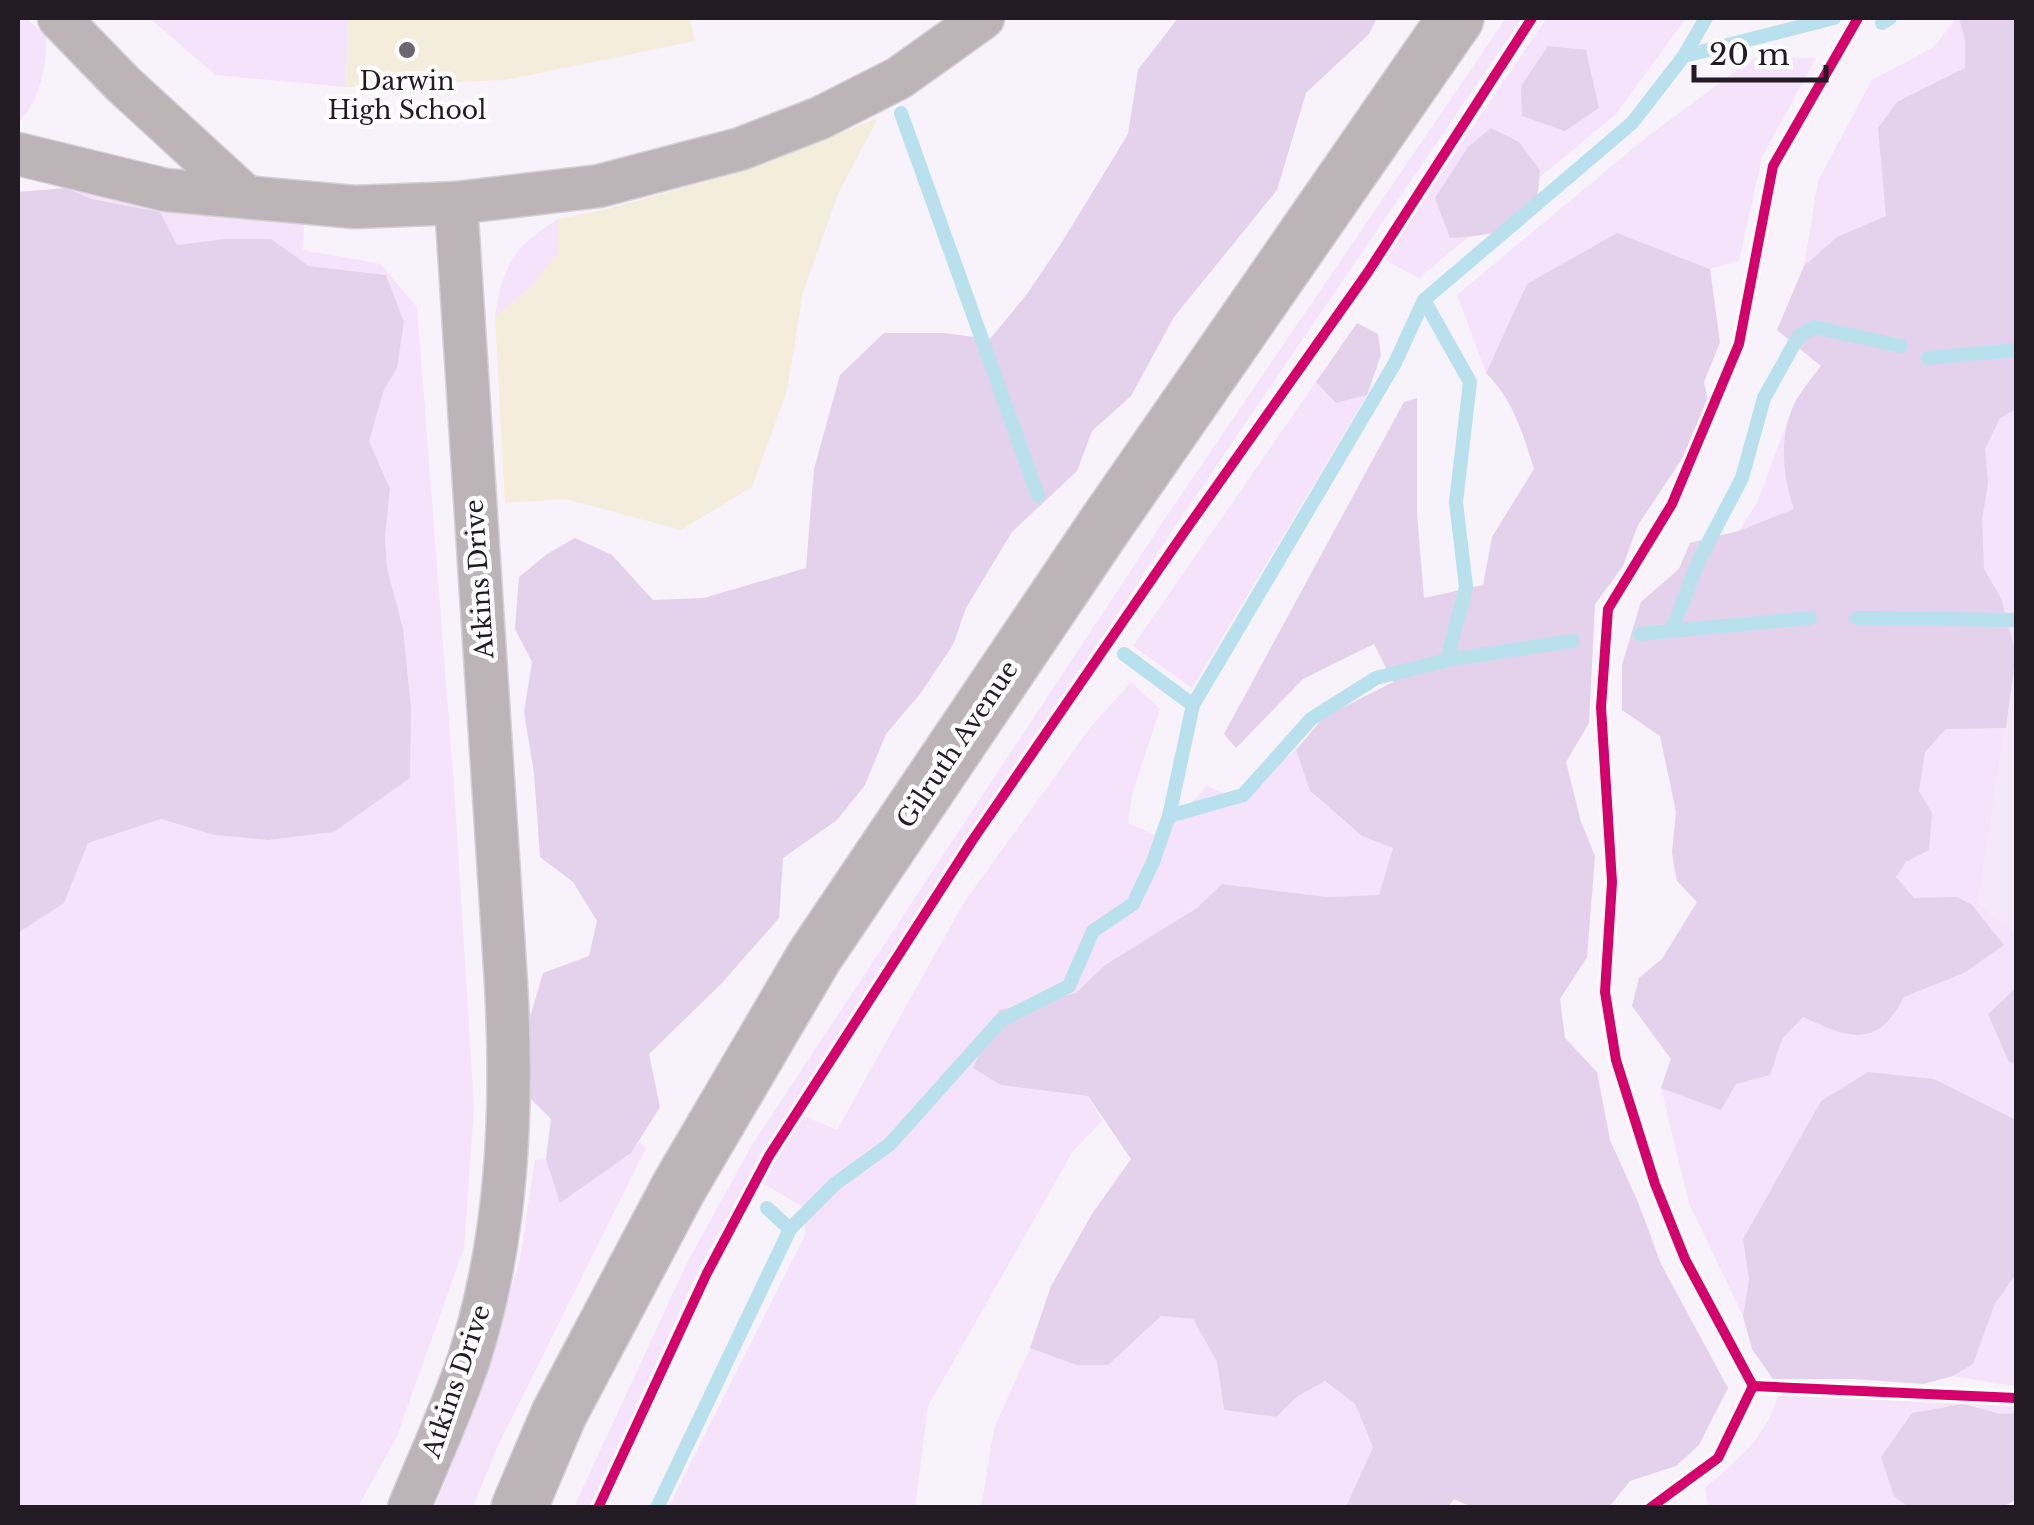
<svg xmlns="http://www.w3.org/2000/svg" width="2034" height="1525" font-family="'Libre Baskerville',serif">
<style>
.built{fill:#f5e8fb}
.green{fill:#f4e3fb}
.forest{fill:#e4d2ec}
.sand{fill:#f5eddc}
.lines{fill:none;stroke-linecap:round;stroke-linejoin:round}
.stream{stroke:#b8e0ed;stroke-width:14}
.minor-casing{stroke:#d5d0d7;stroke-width:45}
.tertiary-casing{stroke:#d5d0d7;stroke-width:58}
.minor{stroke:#bcb4b6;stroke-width:42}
.tertiary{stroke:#bcb4b6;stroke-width:55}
.cycleway-casing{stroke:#fff;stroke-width:16}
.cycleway{stroke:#d6006c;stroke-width:10}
.poi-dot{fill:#6d666f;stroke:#fff;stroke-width:4}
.labels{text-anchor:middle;stroke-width:9;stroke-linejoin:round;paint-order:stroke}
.poi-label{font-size:25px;fill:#221b24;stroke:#fff}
.street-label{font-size:25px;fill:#221b24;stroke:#fff}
</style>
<rect width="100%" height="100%" fill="#f8f2fa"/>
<polygon class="built" points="2016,653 2016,934 1978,903"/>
<g class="green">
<path d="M18 18H26L46 36C47 62 40 104 18 121Z"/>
<polygon points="150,18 348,18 346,87 215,75"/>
<polygon points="1506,18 1522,18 1176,525 764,1153 699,1269 591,1507 574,1507 688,1261 752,1145 1166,517"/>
<polygon points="1547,18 1686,18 1616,114 1419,278 1383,259"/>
<path d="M1956 18H2016V653L1978 903 2016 934V1120L1934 1080 1868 1072 1821 1101 1743 1239 1749 1280 1743 1316 1689 1203 1661 1088 1671 1059 1632 1006 1639 978 1664 957 1697 902C1655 859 1682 854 1675 807 1671 783 1665 759 1660 736L1622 710V665L1641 602 1679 569 1690 543 1739 531 1758 501 1795 401 1821 366 1777 330 1804 266 1818 181 1872 80 1934 47Z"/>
<polygon points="1755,57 1816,58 1762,157 1739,261 1710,269 1617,233 1503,337 1486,373 1457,295 1648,136"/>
<polygon points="66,188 304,225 303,250 380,264 417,307 454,786 474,1108 464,1248 397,1436 358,1507 18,1508 18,933 64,903 88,843 161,819 214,835 269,840 334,832 403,629 387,568 385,537 390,490 369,441 384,390 397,368 404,323 386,275 309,266 271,239 224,239 177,245 159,212 92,199"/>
<path d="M558 219 559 252 531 287 495 317C502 266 514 246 558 219Z"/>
<polygon points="1316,382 1336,403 1367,395 1192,688 1133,646"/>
<polygon points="1131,682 1160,709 1132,795 1128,823 1159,837 1207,786 1234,798 1296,750 1310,792 1362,836 1393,848 1379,896 1327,897 1222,884 1198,908 1105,965 1076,993 999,1010 1001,1085 1088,1096 1102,1121 1073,1151 928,1406 915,1507 668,1508 806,1233 801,1206 761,1182 801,1115 837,1130 963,904 1090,728"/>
<polygon points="639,1142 646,1148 498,1445 473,1507 435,1508 486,1372 520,1259 535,1160 546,1159 560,1202 631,1153"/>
<polygon points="2016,1274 2016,1386 1953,1376 1973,1364 1995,1304"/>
<polygon points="1161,1315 1193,1319 1217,1362 1224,1410 1276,1417 1298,1396 1324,1381 1355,1404 1373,1447 1346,1507 981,1508 994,1429 1030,1348 1076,1365 1107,1365"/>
<path d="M1778 1395 2016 1405V1413L2001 1414 1963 1404 1894 1496 1908 1507H1709L1705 1488C1739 1458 1765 1440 1778 1395Z"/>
</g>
<g class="forest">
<polygon points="1178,18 1377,18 1369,34 1306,93 1277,190 1174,317 1131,396 1092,431 1077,471 1012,532 966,608 953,645 920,694 886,734 865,785 837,820 783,858 779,918 722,983 649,1054 660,1107 631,1153 560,1203 546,1159 551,1119 525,1093 530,1017 543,973 589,956 597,921 573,882 540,857 534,773 524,712 532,662 515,629 519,577 547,554 575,538 612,555 653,600 704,598 806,568 814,469 840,375 884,333 943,333 990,339 1027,294 1062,242 1128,134 1138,70"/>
<path d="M1959 18H2016V409L2000 418 1985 449 1988 483 1982 520 1984 569 2001 598 2016 653 2006 728 1946 729 1925 752 1919 791 1932 813 1929 850 1906 862 1896 877 1914 898 1957 897 1972 905 2004 945 1964 973 1904 997C1877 1049 1850 1039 1803 1017L1782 1039 1770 1075 1736 1084 1721 1110 1661 1088 1671 1059 1632 1006 1639 978 1662 959 1697 902 1677 881 1672 852 1676 812 1660 736 1622 710V665L1641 602 1679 569 1690 543 1739 531 1794 509C1782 475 1778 432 1797 399 1804 387 1813 376 1821 366L1777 330 1804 266 1837 237 1886 216 1878 128 1897 102 1965 68V40Z"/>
<polygon points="1548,46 1586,50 1599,108 1565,131 1522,116 1521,86"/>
<path d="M1491 128 1519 142 1540 170C1539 179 1539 193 1535 202 1520 234 1480 236 1450 238L1435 198 1468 147Z"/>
<polygon points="66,188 92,199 160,212 177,245 224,239 271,239 309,266 386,275 404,322 397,368 384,390 369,441 390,489 385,537 387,568 403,629 411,709 410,778 334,832 269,840 214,835 161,819 88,843 64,903 18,933 18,192"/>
<path d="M1617 233 1710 269 1720 342 1704 382 1711 415 1638 525 1623 566 1595 604 1589 723 1566 762 1581 822 1595 856 1587 957 1560 999 1565 1038 1597 1072 1610 1140 1638 1202 1661 1264 1728 1388 1699 1445 1676 1466 1630 1481 1609 1507 1474 1508 1454 1499 1448 1507H1346L1373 1447 1355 1404 1325 1381 1298 1396 1276 1417 1224 1410 1217 1362 1193 1319 1161 1316 1108 1365H1076L1030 1348 1051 1286 1092 1214 1131 1159 1088 1096 1001 1085 973 1068 999 1010 1076 993 1105 965 1197 908 1222 884 1327 897 1379 895 1393 848 1362 836 1310 791 1296 750 1324 717 1393 682 1374 644 1303 679 1236 748 1224 734 1404 402 1417 398V514L1424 598 1483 585 1492 537 1534 469C1523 434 1513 399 1486 373L1527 284Z"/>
<polygon points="1357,323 1378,334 1381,355 1367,395 1336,403 1316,382"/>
<polygon points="2016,988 2016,1064 2009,1062 1988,1014"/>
<polygon points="1868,1072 1934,1079 2016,1120 2016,1274 1995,1304 1973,1364 1953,1376 1923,1384 1854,1379 1773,1379 1752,1349 1743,1316 1749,1280 1743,1239 1821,1101"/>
<polygon points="1963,1404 2001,1414 2016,1413 2016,1500 2002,1507 1908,1507 1894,1496 1881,1457 1912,1413"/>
</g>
<g class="sand">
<polygon points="348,18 690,18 695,41 505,80 346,87"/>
<polygon points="878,118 839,192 803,292 787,391 752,487 681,530 566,499 505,503 495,317 531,287 558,252 558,219 608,209 750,169"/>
</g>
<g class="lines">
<g class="stream">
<polyline points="1882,23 1890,18"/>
<polyline points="1684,56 1834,18"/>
<polyline points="901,113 1038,496"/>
<polyline points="1928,358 2016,350"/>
<polyline points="1857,618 2016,620"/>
<polyline points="1672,630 1698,562 1742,478 1764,398 1798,337 1814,327 1901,346"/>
<polyline points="1640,634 1810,618"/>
<polyline points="1124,654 1193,705"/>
<polyline points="1447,660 1573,641"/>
<polyline points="1169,816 1243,795 1311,719 1376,678 1447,660 1466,587 1456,502 1470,382 1424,300"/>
<polyline points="790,1229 835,1184 890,1144 1000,1021 1069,986 1093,931 1133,904 1153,862 1169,816 1193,705 1395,363 1424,300 1632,123 1684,56 1706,18"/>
<polyline points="657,1508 790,1229 767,1208"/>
</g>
<defs>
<g id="minor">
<polyline points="59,18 123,84 245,196"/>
<polyline points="18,154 166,190 355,207 456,203 599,186 740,149 820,118 899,78 983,18"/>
<path d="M409 1508C429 1459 452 1410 469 1359 508 1237 513 1110 506 983L456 203"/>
</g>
<polyline id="tertiary" points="519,1508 559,1414 679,1187 814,957 1103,528 1456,18"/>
</defs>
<use href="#minor" class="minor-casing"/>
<use href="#tertiary" class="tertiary-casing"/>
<use href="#minor" class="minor"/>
<use href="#tertiary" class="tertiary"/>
<defs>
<g id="cycleway">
<polyline points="1753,1386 1685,1259 1655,1184 1616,1060 1605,992 1612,882 1601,707 1608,609 1672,504 1739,344 1773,166 1858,18"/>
<polyline points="1753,1386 2016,1398"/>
<polyline points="598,1508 707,1273 769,1156 972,841 1185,531 1368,272 1532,18"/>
<polyline points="1650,1508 1718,1458 1753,1386"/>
</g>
</defs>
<use href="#cycleway" class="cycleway-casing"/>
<use href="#cycleway" class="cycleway"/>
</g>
<circle class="poi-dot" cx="407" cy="50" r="10"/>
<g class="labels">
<g class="poi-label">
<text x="407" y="90">Darwin<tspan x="407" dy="29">High School</tspan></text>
</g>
<g class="street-label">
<text transform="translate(479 579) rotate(-94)" y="9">Atkins Drive</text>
<text transform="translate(957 744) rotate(-56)" y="9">Gilruth Avenue</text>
<text transform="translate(456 1381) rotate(-71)" y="9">Atkins Drive</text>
</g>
</g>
<rect width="2034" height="1525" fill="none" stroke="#221b24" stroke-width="40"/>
<path d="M1694 65v15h132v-15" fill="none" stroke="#221b24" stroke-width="5"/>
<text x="1709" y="65" font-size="30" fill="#221b24" stroke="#ffffff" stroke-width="8" paint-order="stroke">20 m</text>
</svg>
